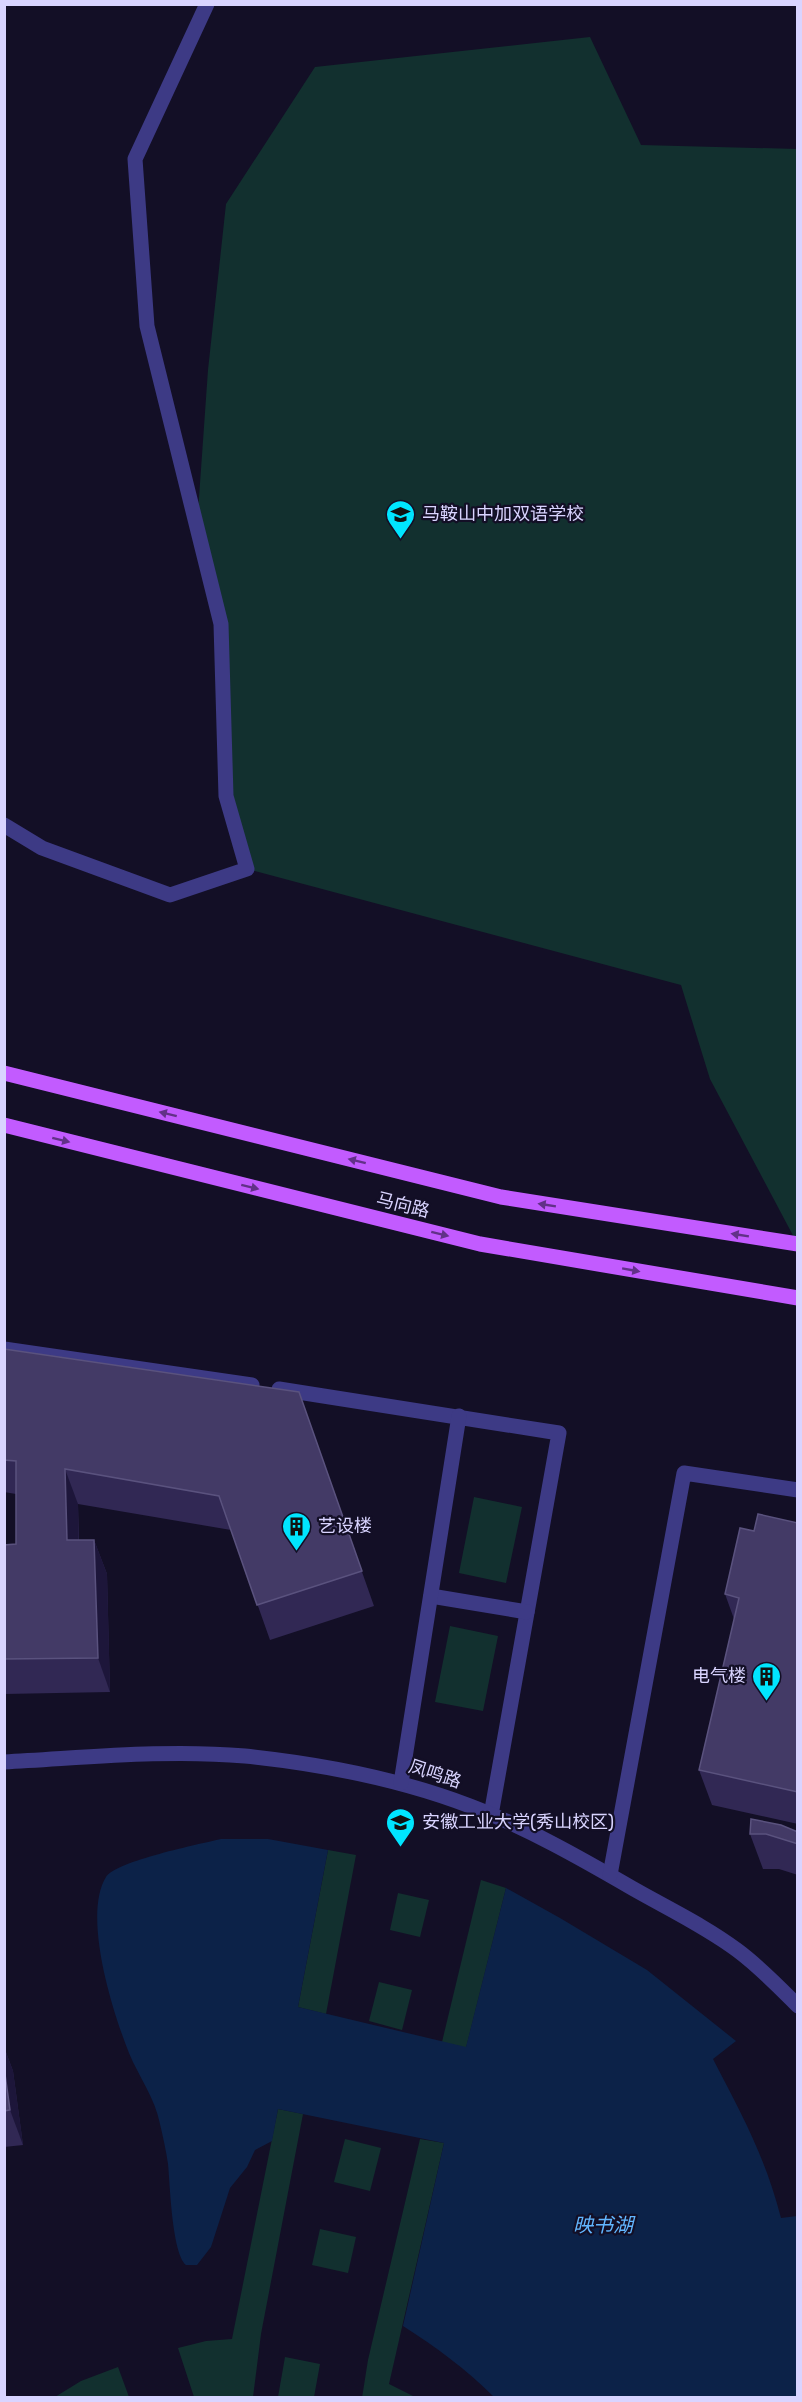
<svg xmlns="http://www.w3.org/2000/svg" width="802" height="2402" font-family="Rubik,'Noto Sans SC',sans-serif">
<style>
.green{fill:#12302f}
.water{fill:#0c2248}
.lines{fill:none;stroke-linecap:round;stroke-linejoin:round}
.minor{stroke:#3d3a85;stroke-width:15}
.primary{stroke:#c25bff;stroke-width:15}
.wall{fill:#312854}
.shaded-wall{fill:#1d163a}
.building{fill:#433a66;stroke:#5a527e;stroke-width:1.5}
.oneway{fill:#623188}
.labels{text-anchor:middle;stroke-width:4.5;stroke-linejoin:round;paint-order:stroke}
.poi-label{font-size:18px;fill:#d9d4ff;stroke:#130f26;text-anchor:start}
.street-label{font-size:18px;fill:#d9d4ff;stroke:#130f26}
.water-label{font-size:20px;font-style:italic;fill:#62b6ff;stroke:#130f26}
</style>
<rect width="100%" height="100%" fill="#130f26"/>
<g class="green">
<polygon points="590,37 641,145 797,149 797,1243 710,1079 681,985 247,869 226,796 221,624 197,526 208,370 226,204 315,67"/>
<polygon points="474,1497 522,1507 506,1583 459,1573"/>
<polygon points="450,1626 498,1636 483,1711 435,1702"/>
<polygon points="328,1850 356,1855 326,2014 298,2007"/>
<polygon points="481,1880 506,1888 466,2048 442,2042"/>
<polygon points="398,1893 429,1900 420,1937 390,1930"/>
<polygon points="379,1982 412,1990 402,2030 369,2021"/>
<polygon points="278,2109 303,2114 261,2334 253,2397 194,2397 178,2348 206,2341 232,2339"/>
<polygon points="345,2139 381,2148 370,2191 334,2182"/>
<polygon points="420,2139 444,2143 389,2384 415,2397 362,2398 368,2360"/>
<polygon points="320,2229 356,2237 348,2273 312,2265"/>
<polygon points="285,2357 320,2364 314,2397 278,2397"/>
<polygon points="118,2367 129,2397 55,2397 81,2381"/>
</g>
<path class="water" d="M221 1839H268L328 1850 298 2007 466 2047 506 1888 560 1918 647 1970 736 2041 713 2059C742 2115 765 2156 781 2218L797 2216V2397H494C466 2369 436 2347 403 2326L444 2143 278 2109 272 2141 255 2150 247 2167 230 2188 211 2247 197 2265H186C172 2253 170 2184 168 2164 166 2150 163 2137 160 2124 155 2098 139 2077 129 2053 113 2013 82 1916 106 1877 116 1861 200 1844 221 1839Z"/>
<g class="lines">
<g class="minor">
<polyline points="4,825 42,848 170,895 247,869 226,796 221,624 147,326 135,159 207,4"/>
<polyline points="4,1349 252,1385"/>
<polyline points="279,1389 559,1433 491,1815"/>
<polyline points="431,1596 527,1612"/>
<path d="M4 1762C84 1758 165 1749 245 1756 322 1764 397 1778 470 1806 524 1826 582 1859 632 1888 667 1908 705 1926 737 1950 760 1967 778 1986 798 2006"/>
<polyline points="401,1783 459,1416"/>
<polyline points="610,1875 684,1473 798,1490"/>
</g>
<g class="primary">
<polyline points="4,1073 501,1197 798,1244"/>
<polyline points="4,1125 480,1244 798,1298"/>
</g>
</g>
<g class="wall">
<polygon points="4,1349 311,1427 374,1606 270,1640 231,1530 78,1504 79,1540 94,1540 107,1574 110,1692 4,1694 4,1545 16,1544 16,1494 4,1492"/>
<polygon points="798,1523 798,1824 712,1805 699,1770 734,1619 725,1594 754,1531"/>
<polygon points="798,1832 798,1875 779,1869 763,1869 750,1834"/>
<polygon points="4,2047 13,2071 23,2145 4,2147"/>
</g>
<g class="shaded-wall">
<polygon points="65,1469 78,1504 79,1575 67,1540"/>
<polygon points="94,1540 107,1574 110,1692 98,1658"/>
<polygon points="4,2047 13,2071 23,2145 10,2110 4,2067"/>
</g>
<g class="building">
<polygon points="4,1349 299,1392 362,1571 257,1605 219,1496 65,1469 67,1540 94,1540 98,1658 4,1659 4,1545 16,1544 16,1461 4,1460"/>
<polygon points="758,1514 798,1523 798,1792 699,1770 739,1598 725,1594 740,1528 754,1531"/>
<polygon points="751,1819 781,1825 798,1832 798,1844 766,1834 750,1834"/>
<polygon points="4,2067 10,2110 4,2111"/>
</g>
<defs><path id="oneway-solid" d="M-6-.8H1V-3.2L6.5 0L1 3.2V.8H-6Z" transform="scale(1.5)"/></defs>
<g class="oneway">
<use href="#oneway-solid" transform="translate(168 1114) rotate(-166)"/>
<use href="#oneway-solid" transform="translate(61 1140) rotate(14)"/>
<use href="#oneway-solid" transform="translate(357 1161) rotate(-166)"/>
<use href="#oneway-solid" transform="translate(250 1187) rotate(14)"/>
<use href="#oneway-solid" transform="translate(547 1205) rotate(-171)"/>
<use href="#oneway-solid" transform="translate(440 1234) rotate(14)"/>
<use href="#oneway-solid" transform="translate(740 1235) rotate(-171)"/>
<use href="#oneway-solid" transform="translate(631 1270) rotate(10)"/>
</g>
<defs>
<symbol id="school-pin" viewBox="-11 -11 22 30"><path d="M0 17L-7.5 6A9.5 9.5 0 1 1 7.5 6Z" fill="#00e5ff" stroke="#130f26"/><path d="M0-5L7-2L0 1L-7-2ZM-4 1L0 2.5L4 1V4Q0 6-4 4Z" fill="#111"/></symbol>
<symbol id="building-pin" viewBox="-11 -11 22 30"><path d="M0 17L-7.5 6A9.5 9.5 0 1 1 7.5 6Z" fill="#00e5ff" stroke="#130f26"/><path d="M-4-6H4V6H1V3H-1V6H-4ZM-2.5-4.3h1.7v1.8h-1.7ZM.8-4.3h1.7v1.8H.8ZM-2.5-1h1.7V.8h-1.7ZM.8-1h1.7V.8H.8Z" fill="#111"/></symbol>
<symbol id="university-pin" viewBox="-11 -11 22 30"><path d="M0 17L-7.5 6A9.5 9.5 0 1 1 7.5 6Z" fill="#00e5ff" stroke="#130f26"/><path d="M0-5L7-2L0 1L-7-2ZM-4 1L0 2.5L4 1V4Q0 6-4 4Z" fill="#111"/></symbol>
</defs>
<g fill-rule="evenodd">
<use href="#school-pin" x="384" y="498" width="33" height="45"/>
<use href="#building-pin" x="280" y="1510" width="33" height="45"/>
<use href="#building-pin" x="750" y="1660" width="33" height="45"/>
<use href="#university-pin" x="384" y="1806" width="33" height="45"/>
</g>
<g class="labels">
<g class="poi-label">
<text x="422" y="520">马鞍山中加双语学校</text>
<text x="318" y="1532">艺设楼</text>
<text x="746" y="1682" text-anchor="end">电气楼</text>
<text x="422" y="1828">安徽工业大学(秀山校区)</text>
</g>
<g class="street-label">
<text transform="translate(403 1205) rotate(14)" y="6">马向路</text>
<text transform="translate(435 1774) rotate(18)" y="6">凤鸣路</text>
</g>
<g class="water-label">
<text x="603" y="2232">映书湖</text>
</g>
</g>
<rect width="802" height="2402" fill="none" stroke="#d9d4ff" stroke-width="12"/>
</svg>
